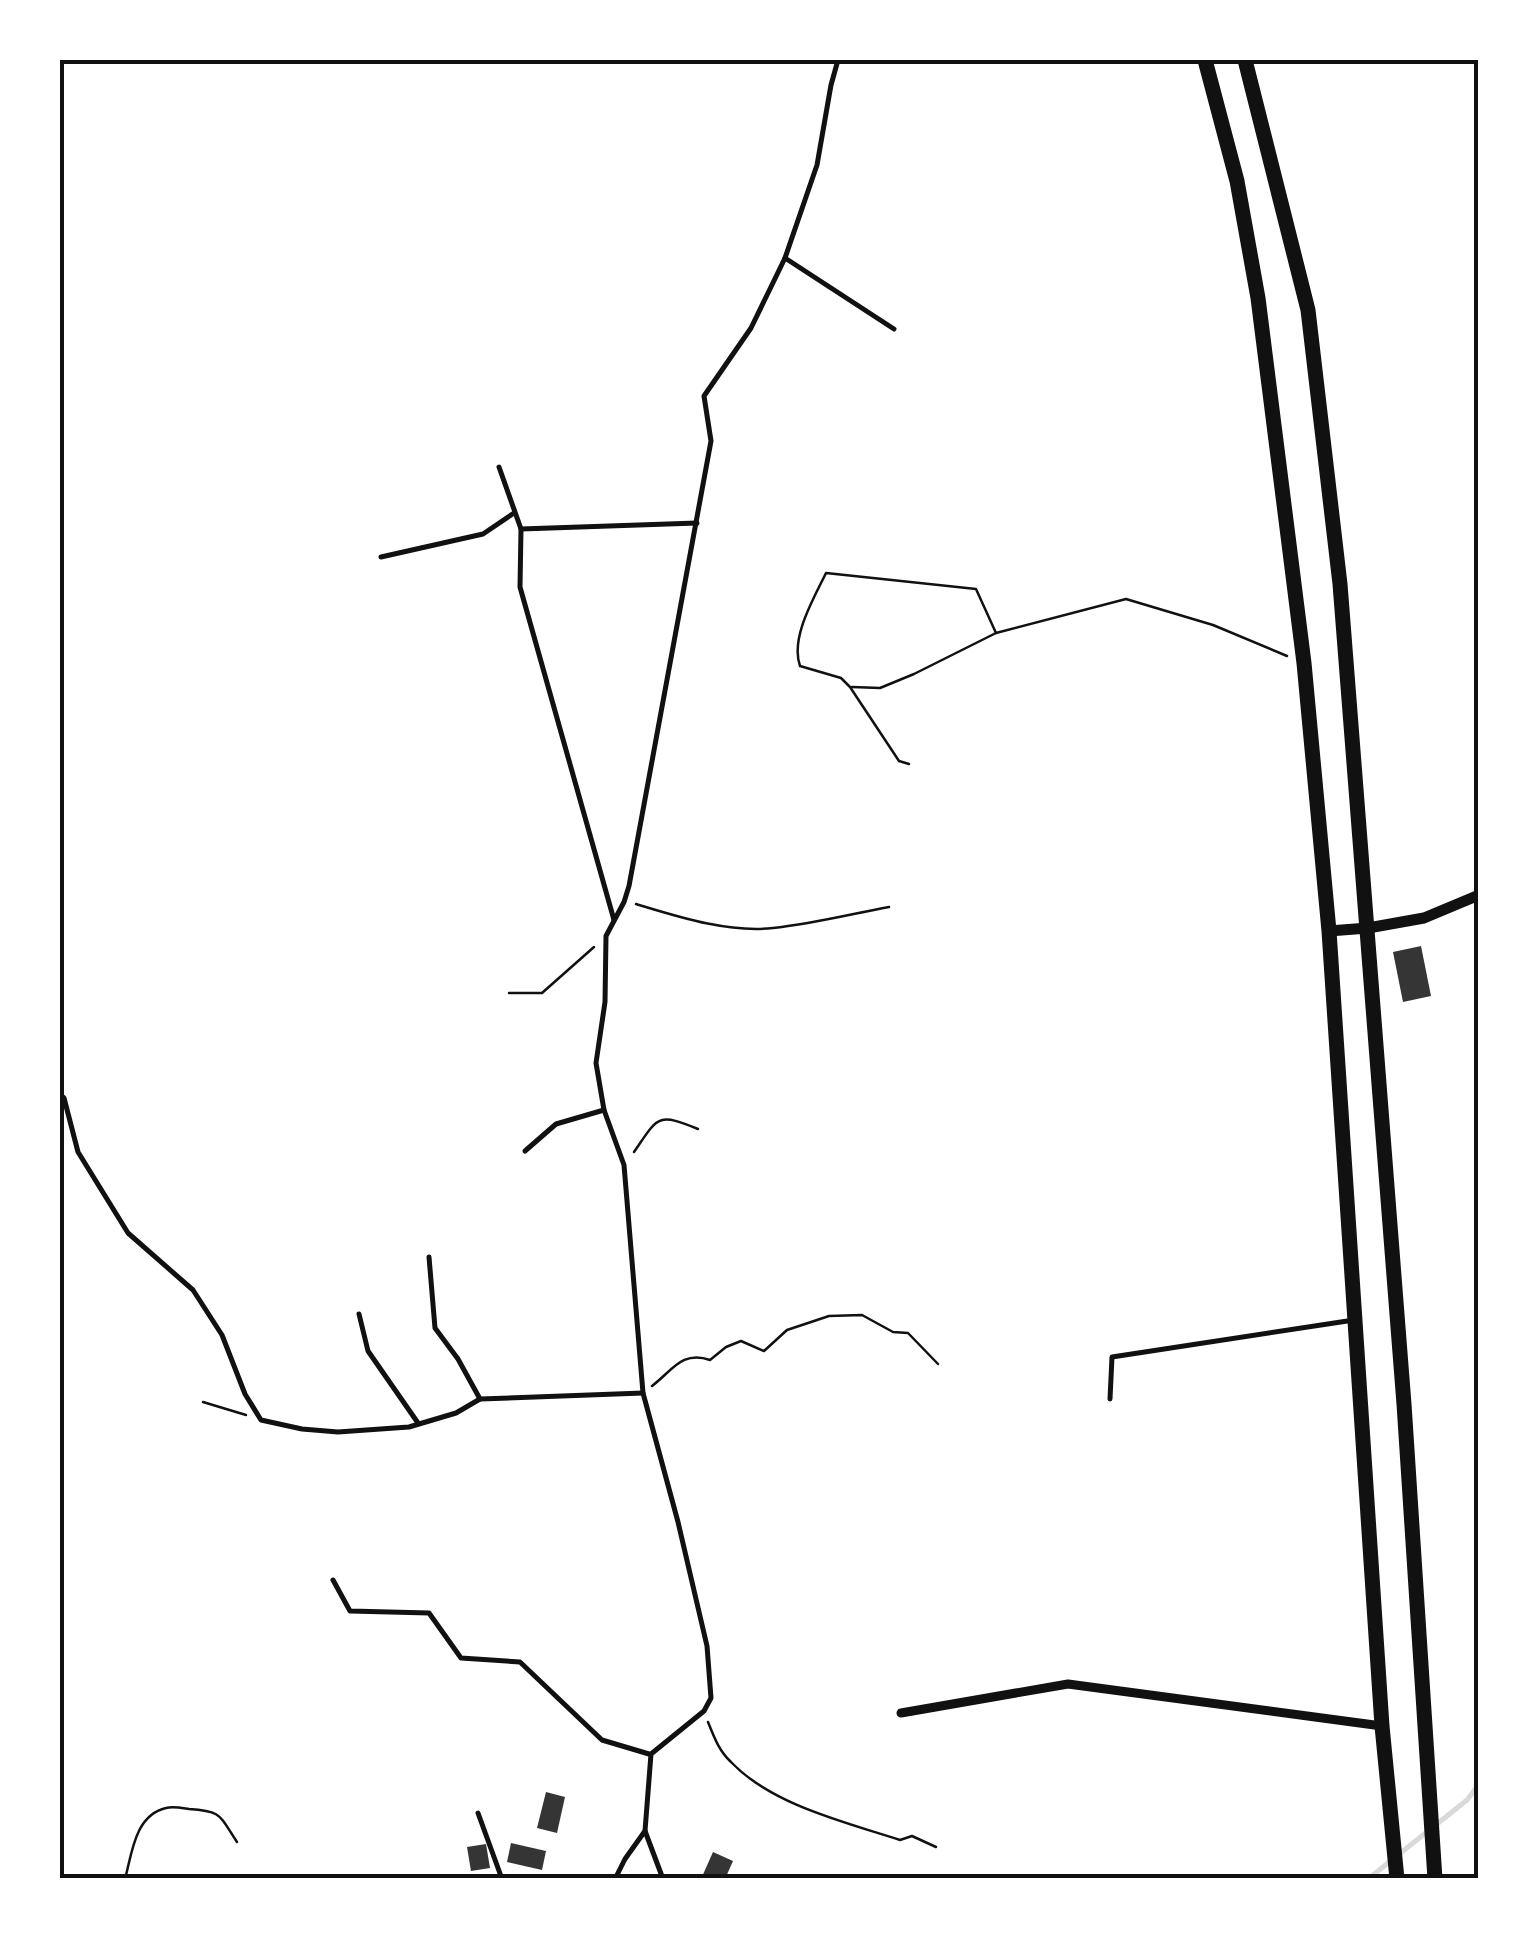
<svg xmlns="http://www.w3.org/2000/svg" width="1539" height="1939" font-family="Lato,sans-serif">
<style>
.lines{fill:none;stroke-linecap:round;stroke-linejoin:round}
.stream{stroke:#d9d9d9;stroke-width:5}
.building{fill:#353535}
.path{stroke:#111;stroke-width:2.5}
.service{stroke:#111;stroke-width:5}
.minor{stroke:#111;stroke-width:9}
.tertiary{stroke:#111;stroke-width:11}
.primary{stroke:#111;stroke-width:15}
.neatline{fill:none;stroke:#111;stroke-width:4}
</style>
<rect width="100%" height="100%" fill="#fff"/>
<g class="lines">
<g class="stream">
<polyline points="1437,1824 1467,1800 1479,1784"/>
<polyline points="1368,1879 1428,1831"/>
</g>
</g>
<g class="building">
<polygon points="1421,946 1431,996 1403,1002 1393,952"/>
<polygon points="546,1792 565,1797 557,1833 537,1828"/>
<polygon points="511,1843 546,1851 542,1870 507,1862"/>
<polygon points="486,1844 490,1868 471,1871 467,1847"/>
<polygon points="713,1852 733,1861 725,1879 701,1879"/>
</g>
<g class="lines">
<g class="path">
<polyline points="852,687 880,688 914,674 996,633"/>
<path d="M909 764 899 761 850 687 841 678 800 666C790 638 814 598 826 573L976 589 996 633 1126 599 1213 625 1287 656"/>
<path d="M636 904C679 917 728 933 773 928 812 924 851 914 889 907"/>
<polyline points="509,993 542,993 594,947"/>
<path d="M634 1152C658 1117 657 1112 698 1129"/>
<path d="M652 1386C672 1371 682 1350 710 1360L726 1347 741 1341 764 1351 787 1330 829 1316 862 1315 893 1332 908 1333 938 1364"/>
<polyline points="203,1402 246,1415"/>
<path d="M708 1722C714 1737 719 1751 731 1762 772 1805 845 1822 900 1840L912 1836 936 1847"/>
<path d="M125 1879C132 1853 135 1815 166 1808 173 1806 182 1808 189 1809 222 1811 219 1815 237 1842"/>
</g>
<g class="service">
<polyline points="785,258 894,329"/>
<polyline points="499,467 521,529 520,587 614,920"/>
<polyline points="521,529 697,523"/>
<polyline points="381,557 483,534 514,513"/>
<polyline points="60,1094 64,1098 78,1152 128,1233 193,1290 222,1335 245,1394 261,1420 302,1429 338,1432 409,1427 456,1413 480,1399 643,1393"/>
<polyline points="525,1151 556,1124 604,1110"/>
<polyline points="429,1257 435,1328 458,1359 480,1399"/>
<polyline points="359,1314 368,1351 418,1423"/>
<polyline points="1110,1399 1112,1357 1354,1320"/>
<polyline points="333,1580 350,1611 429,1613 461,1658 520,1662 602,1740 649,1754"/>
<polyline points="478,1813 502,1879"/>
<polyline points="615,1879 625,1859 645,1831"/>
<polyline points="663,1879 645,1831 651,1754 704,1711 711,1698 707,1646 678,1522 643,1393 624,1165 604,1110 596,1063 605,1002 606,936 624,902 629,886 711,441 704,396 751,328 785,258 817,165 831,85 838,60"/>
</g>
<polyline class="minor" points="901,1713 1068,1684 1382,1726"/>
<polyline class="tertiary" points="1329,931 1368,928 1424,918 1479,895"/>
<g class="primary">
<polyline points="1205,60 1237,181 1258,298 1304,663 1329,931 1382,1726 1397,1879"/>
<polyline points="1245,60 1308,310 1340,584 1404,1404 1435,1879"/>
</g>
</g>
<rect width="1539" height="1939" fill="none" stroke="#ffffff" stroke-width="125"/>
<rect x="62" y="62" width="1414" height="1814" class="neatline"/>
</svg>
